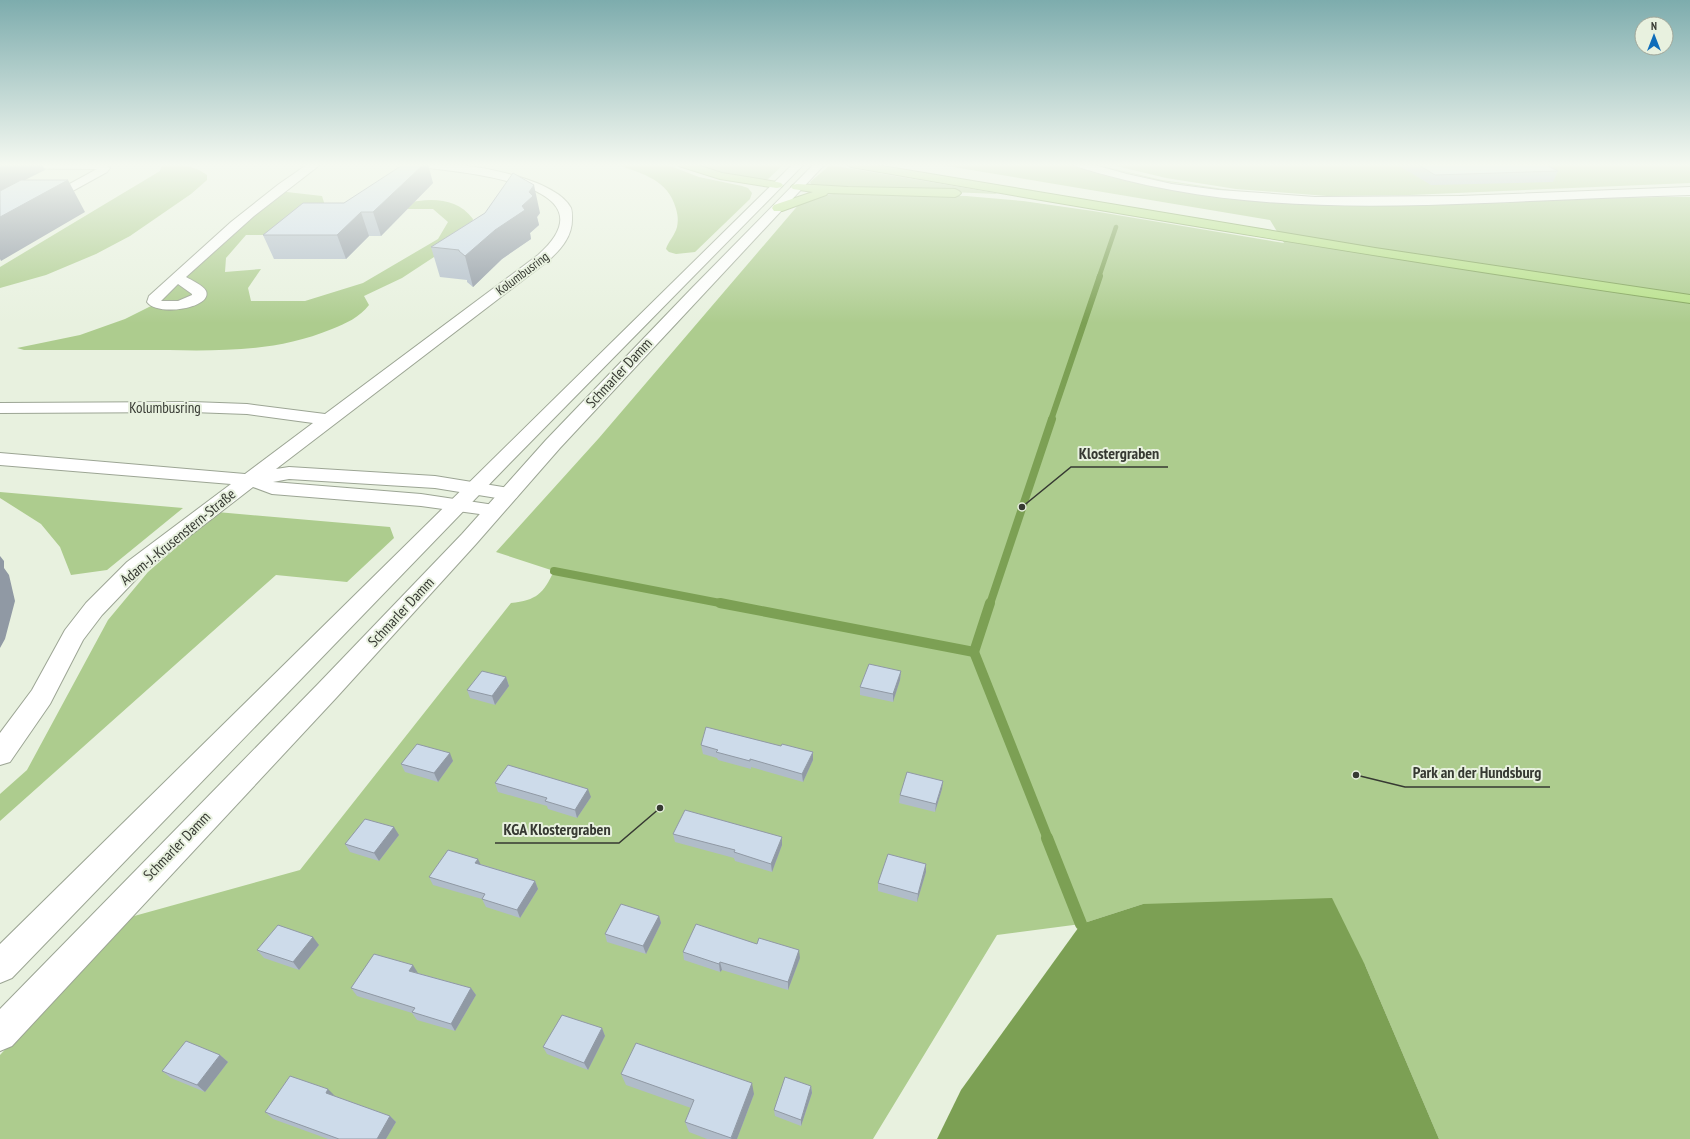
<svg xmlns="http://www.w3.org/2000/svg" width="1690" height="1139" font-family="'PT Sans Narrow',sans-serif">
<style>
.green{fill:#adcc8e}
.water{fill:#7ca054}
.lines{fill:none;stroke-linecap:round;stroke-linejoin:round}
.stream-far4{stroke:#7ca054;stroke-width:4.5}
.stream-far3{stroke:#7ca054;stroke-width:6}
.stream-far2{stroke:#7ca054;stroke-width:8}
.stream-far1{stroke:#7ca054;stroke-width:10}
.stream{stroke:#7ca054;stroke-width:12}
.minor-casing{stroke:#9ca594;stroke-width:2}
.tertiary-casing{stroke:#9ca594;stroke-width:2}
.trunk-casing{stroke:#7ea056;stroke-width:2}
.minor{fill:#fff;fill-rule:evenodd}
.tertiary{fill:#fff;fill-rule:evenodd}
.trunk{fill:#b6e087;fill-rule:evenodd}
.wall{fill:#b0bcc9}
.shaded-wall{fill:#9099a4}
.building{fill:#cddbea;stroke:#9099a4}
.labels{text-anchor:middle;stroke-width:4;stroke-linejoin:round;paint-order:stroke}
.far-street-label{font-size:13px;fill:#363932;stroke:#e8f1df}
.street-label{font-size:15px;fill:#363932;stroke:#e8f1df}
.leader{fill:none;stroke:#363932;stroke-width:1.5}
.callout-dot{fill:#363932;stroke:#e8f1df;stroke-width:1.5}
.callout-label{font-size:16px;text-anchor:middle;font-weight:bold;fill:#363932;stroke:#e8f1df;stroke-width:4;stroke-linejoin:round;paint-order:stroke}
</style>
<rect width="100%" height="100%" fill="#e8f1df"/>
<g class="green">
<path d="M162 164C178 164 194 165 207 175V180L191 194 130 236 96 254 46 275 0 288V267L160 171Z"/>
<path d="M615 164H665L699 177 742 186 748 188 752 193 750 199 695 252 676 254 669 252 666 249C668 242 675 235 677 227 679 218 677 211 674 203 665 178 637 172 615 164Z"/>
<polygon points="693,164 784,164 767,180 762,180 717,172"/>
<path d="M935 164H1072L1114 176 1210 194 1422 204 1660 197H1690V1139H1439L1365 965 1143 904 1081 924 997 935 873 1139H0V1055L127 918 300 870 511 603C537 600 543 594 554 571L496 552 599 438 800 203 819 196 841 193 966 196 1023 201 1093 211 1284 243 1270 220Z"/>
<polygon points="1093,164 1162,180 1237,191 1276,195 1326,198 1478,195 1479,196 1326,199 1237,192 1161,181"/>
<polygon points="1108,164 1690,164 1690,183 1410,195 1327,196 1236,189 1166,178"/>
<polygon points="830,165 995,193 997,194 814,186 811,184 810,182"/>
<path d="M278 191 322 196 327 212 278 235H246L226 258 225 272 261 269 248 288 251 301H305L363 283 438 239 448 222 433 209H380C411 202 450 189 473 219L471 229 434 257 402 278 364 296 369 305C360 317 345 324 332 329 269 355 209 350 142 350 103 350 63 350 24 350L17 348 80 335 125 319 155 304Z"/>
<polygon points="0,492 183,508 107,570 71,575 60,547 41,524 0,498"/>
<polygon points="217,512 390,527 394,538 347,582 276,575 0,821 0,794 27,770 108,620 148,572"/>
</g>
<polygon class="water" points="1332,898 1365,965 1439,1139 937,1139 961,1090 1081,924 1143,904"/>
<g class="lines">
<polyline class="stream-far4" points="1099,277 1116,227"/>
<polyline class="stream-far3" points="1051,420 1100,276"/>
<g class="stream-far2">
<polyline points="554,571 725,604"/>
<polyline points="990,604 1052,419"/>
</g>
<g class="stream-far1">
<polyline points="720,603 974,652"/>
<polyline points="974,652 990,603"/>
<polyline points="974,652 1048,839"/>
</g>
<polyline class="stream" points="1047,838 1081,924"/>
<defs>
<g id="minor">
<polygon points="0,164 104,164 110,168 107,172 0,231 0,222 97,169 0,168"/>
<path d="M308 164H321L254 216 186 277C191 280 203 285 206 291 213 308 157 317 147 302L149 296 231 222 279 184ZM178 284 192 294V295L178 301H161Z"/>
<path d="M414 164C425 164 436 164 447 164 477 165 556 179 571 208 572 211 572 214 572 217 573 236 561 249 548 261L276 469 289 467 435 476 509 488 516 490 519 494 516 498 509 500 435 488 289 479 273 482 421 494 501 506 504 510 501 514 494 516 421 506 272 494 253 487 143 572 102 615 83 640 50 704 10 762 0 765V733L32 690 65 630 86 603 127 562 231 484 0 465V453L245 474 313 423 247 414 192 412 0 413V403L192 402 247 404 325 414 538 255C618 184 460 172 419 167Z"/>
<path d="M1074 164H1091L1127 174 1172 184 1219 190 1315 197 1459 196 1690 187V195C1622 197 1553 200 1485 203 1381 207 1274 209 1172 190 1139 184 1107 176 1075 166Z"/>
</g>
<g id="tertiary">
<polygon points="793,164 804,164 508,465 12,978 0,983 0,944"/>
<polygon points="814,164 825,164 560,448 476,544 336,698 12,1046 0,1051 0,1009 318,684 462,534 546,440 692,288"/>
</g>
<g id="trunk">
<polygon points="678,164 694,164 722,173 777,182 781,183 783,185 781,187 777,188 720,179 679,166"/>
<path d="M846 164H870L1375 248 1690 295V303C1409 263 1130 216 851 167Z"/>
<polygon points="797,184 848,187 955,189 959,191 961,193 959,195 955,197 828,193 826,195 782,211 774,211 772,208 774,205 813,192 793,189 791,187 793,185"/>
</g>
</defs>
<use href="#minor" class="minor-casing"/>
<use href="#tertiary" class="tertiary-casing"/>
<use href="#trunk" class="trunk-casing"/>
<use href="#minor" class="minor"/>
<use href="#tertiary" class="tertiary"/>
<use href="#trunk" class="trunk"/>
</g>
<g class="wall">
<polygon points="1396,164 1544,164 1558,171 1553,182 1431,185"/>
<polygon points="433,183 381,236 369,236 346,259 274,259 263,235 344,203"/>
<polygon points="540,213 537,217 539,225 530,233 531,239 502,259 473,287 467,282 467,280 440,277 431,247"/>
<polygon points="901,671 900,680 893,702 860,695 860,687"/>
<polygon points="506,677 509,686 495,705 470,698 467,690"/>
<polygon points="701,745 781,746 813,752 813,760 803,782 751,767 751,769 718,760 717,758 703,754"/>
<polygon points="453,761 438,782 405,772 401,764"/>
<polygon points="943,781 942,789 935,812 899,803 900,795"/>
<polygon points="495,783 591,797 577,818 548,809 547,806 498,792"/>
<polygon points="673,834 782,845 772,872 735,861 734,858 675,842"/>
<polygon points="399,835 379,861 350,852 345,844"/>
<polygon points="481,864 535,881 538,889 520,918 486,907 482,899 433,885 429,877"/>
<polygon points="926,872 917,902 878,891 878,883"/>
<polygon points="659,916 661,923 646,954 607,942 605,934"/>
<polygon points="757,944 800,958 788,990 722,970 720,972 684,960 683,952"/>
<polygon points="319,945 299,970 264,958 257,950"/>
<polygon points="418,973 471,988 476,995 455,1031 417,1020 412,1013 357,996 351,988"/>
<polygon points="602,1028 605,1036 588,1070 547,1054 543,1047"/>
<polygon points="220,1055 228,1062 205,1092 171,1078 162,1071"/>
<polygon points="621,1074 754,1094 737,1139 707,1139 689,1132 685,1122 691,1108 626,1085"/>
<polygon points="811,1086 812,1093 801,1126 775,1116 774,1110"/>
<polygon points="335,1096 390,1116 396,1122 386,1139 328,1139 273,1119 265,1112"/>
</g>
<g class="shaded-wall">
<polygon points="0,164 42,164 45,170 5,190 68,180 85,212 1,261 0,259"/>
<polygon points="424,164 428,164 433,183 381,236 373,212"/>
<polygon points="534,185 540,213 537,217 539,225 530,233 531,239 502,259 473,287 465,256 522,206 529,192"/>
<polygon points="361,212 369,236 346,259 337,235"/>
<polygon points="0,556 4,561 4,568 9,575 15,601 5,639 0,648"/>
<polygon points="901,671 900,680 893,702 893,694"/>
<polygon points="506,677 509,686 495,705 492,696"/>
<polygon points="813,752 813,760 803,782 802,774"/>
<polygon points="450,753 453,761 438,782 434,773"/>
<polygon points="943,781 942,789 935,812 936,804"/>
<polygon points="588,789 591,797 577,818 575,810"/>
<polygon points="394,827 399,835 379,861 374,853"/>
<polygon points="782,837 782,845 772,872 771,864"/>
<polygon points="478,859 482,867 475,863"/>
<polygon points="926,864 926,872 917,902 918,894"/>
<polygon points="535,881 538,889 520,918 517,910"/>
<polygon points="659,916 661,923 646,954 643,946"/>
<polygon points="313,937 319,945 299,970 293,962"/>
<polygon points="799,950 800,958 788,990 788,982"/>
<polygon points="720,962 722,970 720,972 719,964"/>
<polygon points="413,965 418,973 409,971"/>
<polygon points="471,988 476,995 455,1031 451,1024"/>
<polygon points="602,1028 605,1036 588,1070 584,1063"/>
<polygon points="220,1055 228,1062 205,1092 197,1085"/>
<polygon points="752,1083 754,1094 737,1139 731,1139"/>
<polygon points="811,1086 812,1093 801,1126 801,1120"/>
<polygon points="328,1089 335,1096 326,1093"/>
<polygon points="390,1116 396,1122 386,1139 377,1139"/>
</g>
<g class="building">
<polygon points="404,164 424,164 373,212 361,212 337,235 263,235 303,203 344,203"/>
<polygon points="1417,164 1544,164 1558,171 1435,175"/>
<polygon points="513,173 534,185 529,192 533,196 522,206 525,210 495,230 465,256 459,251 459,250 431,247 485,213"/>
<polygon points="21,180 68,180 0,217 0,191"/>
<polygon points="869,664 901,671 893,694 860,687"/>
<polygon points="482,671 506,677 492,696 467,690"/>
<polygon points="706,727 781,746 782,744 813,752 802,774 750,759 750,761 716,752 718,750 701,745"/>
<polygon points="417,744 450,753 434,773 401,764"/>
<polygon points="508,765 588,789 575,810 545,801 547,798 495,783"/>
<polygon points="907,772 943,781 936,804 900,795"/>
<polygon points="685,810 782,837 771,864 734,852 735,850 673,834"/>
<polygon points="365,819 394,827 374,853 345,844"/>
<polygon points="448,850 478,859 475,863 535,881 517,910 482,899 485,894 429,877"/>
<polygon points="888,854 926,864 918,894 878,883"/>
<polygon points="621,904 659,916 643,946 605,934"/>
<polygon points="696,924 757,944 759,938 799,950 788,982 720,962 719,964 683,952"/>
<polygon points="278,925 313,937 293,962 257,950"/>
<polygon points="374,954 413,965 409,971 471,988 451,1024 412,1012 415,1008 351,988"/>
<polygon points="562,1015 602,1028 584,1063 543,1047"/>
<polygon points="186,1041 220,1055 197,1085 162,1071"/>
<polygon points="636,1043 752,1083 731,1138 685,1122 694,1100 621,1074"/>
<polygon points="290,1076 328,1089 326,1093 390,1116 377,1139 339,1139 265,1112"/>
<polygon points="785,1077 811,1086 801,1120 774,1110"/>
</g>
<linearGradient id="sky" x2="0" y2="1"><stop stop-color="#7dacad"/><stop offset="0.51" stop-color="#f5f9f1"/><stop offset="1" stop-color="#f5f9f1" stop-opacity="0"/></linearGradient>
<rect width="1690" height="323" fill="url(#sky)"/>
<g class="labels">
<g class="far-street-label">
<text transform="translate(522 273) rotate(-37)" y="5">Kolumbusring</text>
</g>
<g class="street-label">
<text transform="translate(619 373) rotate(-47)" y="5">Schmarler Damm</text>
<text x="165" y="413">Kolumbusring</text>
<text transform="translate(178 537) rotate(-39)" y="5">Adam-J.-Krusenstern-Straße</text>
<text transform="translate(401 612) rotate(-47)" y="5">Schmarler Damm</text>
<text transform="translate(177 846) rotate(-46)" y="5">Schmarler Damm</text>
</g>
</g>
<path class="leader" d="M1022 507L1071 467H1168M1356 775L1405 787H1550M660 808L619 843H495"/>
<g class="callout-dot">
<circle cx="1022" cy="507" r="4"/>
<circle cx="1356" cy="775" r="4"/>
<circle cx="660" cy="808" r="4"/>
</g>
<g class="callout-label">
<text x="1119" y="459">Klostergraben</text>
<text x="1477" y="778">Park an der Hundsburg</text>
<text x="557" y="835">KGA Klostergraben</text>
</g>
<g transform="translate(1654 36)"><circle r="19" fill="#e8f1df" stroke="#a1a79a"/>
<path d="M0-3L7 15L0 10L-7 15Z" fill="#0f6db9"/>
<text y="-6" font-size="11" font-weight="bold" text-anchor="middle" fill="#363932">N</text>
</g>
</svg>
